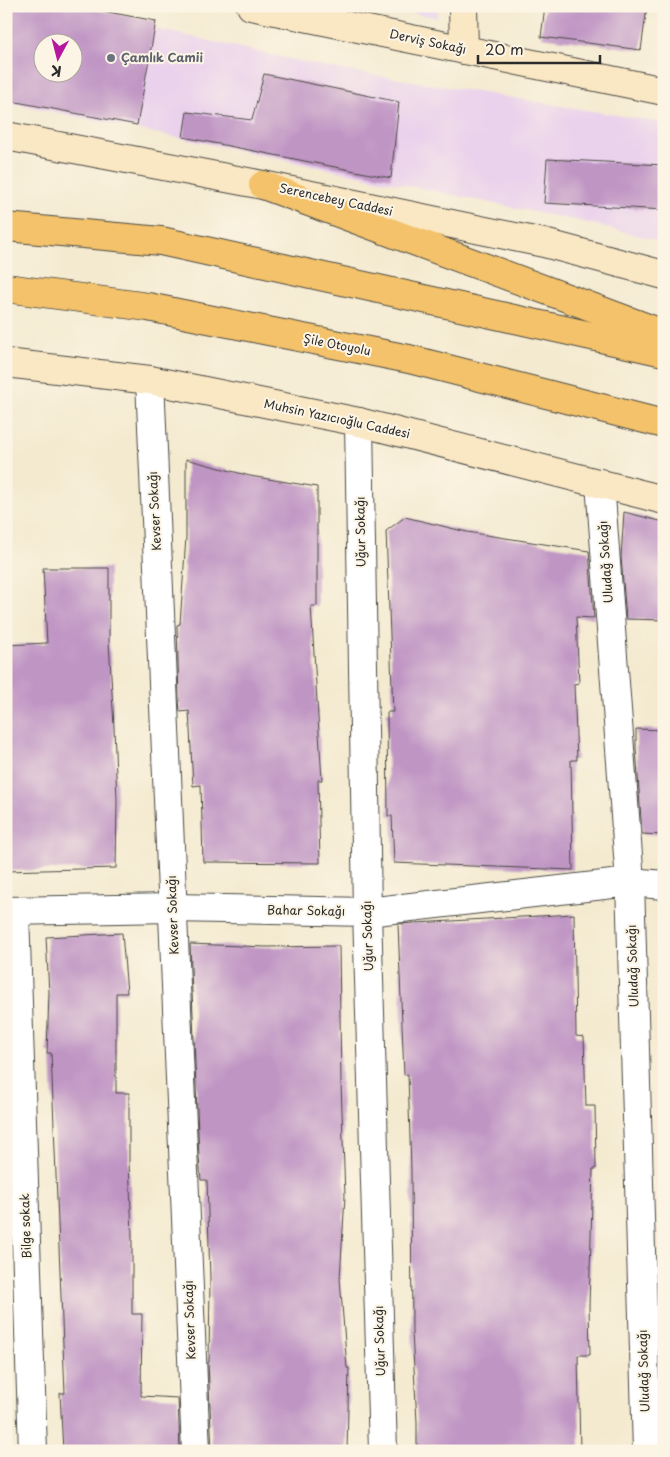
<svg xmlns="http://www.w3.org/2000/svg" width="670" height="1457" font-family="'Playpen Sans',sans-serif">
<style>
.built{fill:#ead1ec;fill-rule:evenodd}
.building{fill:#bf95c4;fill-rule:evenodd}
.lines{fill:none;stroke-linecap:round;stroke-linejoin:round}
.street-casing{stroke:#494844;stroke-width:30}
.secondary-casing{stroke:#494844;stroke-width:30}
.highway-casing{stroke:#494844;stroke-width:30}
.street{stroke:#fff;stroke-width:28}
.secondary{stroke:#fae7c3;stroke-width:28}
.highway{stroke:#f3c26a;stroke-width:28}
.worship-dot{fill:#6b7280;stroke:#fcf5e5;stroke-width:2}
.labels{text-anchor:middle;stroke-width:4;stroke-linejoin:round;paint-order:stroke}
.street-label{font-size:12px;fill:#2b2b2b;stroke:#fcf5e5}
.worship-label{font-size:12px;font-weight:bold;fill:#5b616d;stroke:#fcf5e5;text-anchor:start}
</style>
<rect width="100%" height="100%" fill="#fcf5e5"/>
<filter id="ink" filterUnits="userSpaceOnUse"><feTurbulence type="fractalNoise" baseFrequency=".02" numOctaves="2"/><feDisplacementMap in="SourceGraphic" scale="10" xChannelSelector="R" yChannelSelector="G"/><feConvolveMatrix kernelMatrix="1 2 1 2 8 2 1 2 1" color-interpolation-filters="sRGB"/></filter>
<filter id="wash" filterUnits="userSpaceOnUse"><feTurbulence type="fractalNoise" baseFrequency=".0096" numOctaves="4" result="noise"/><feDisplacementMap in="SourceGraphic" scale="20" xChannelSelector="R" yChannelSelector="G"/><feGaussianBlur stdDeviation="1.12" result="paint"/><feColorMatrix in="noise" values="0 0 0 0 0 0 0 0 0 0 0 0 0 0 0 0 0 1.4 0 .05"/><feComposite in="paint" operator="in"/></filter>
<g filter="url(#wash)">
<rect width="100%" height="100%" fill="#f4ead0"/>
<g class="built">
<path d="M6 6H54L326 67 664 123V242L593 224 6 102ZM42 42H72V72H42Z"/>
<polygon points="376,6 438,6 437,18"/>
</g>
<g id="blocks">
<g class="building">
<path d="M6 6H76L156 21 137 125 6 100ZM42 42H72V72H42Z"/>
<polygon points="545,6 647,6 641,50 541,37"/>
<polygon points="264,74 399,102 391,178 183,137 187,112 252,120"/>
<polygon points="547,159 664,165 664,210 544,203"/>
<polygon points="186,459 250,476 317,487 317,606 311,606 322,780 318,780 320,863 203,862 201,785 193,786 189,711 180,712 179,699 177,625 180,624 186,537"/>
<polygon points="624,512 664,522 664,620 626,619 621,557"/>
<polygon points="405,517 467,532 589,551 594,618 576,617 579,683 574,684 577,760 571,760 573,870 394,863 392,816 388,816 387,712 393,712 386,531"/>
<polygon points="43,568 109,568 109,641 114,727 117,800 116,868 6,871 6,645 47,643"/>
<polygon points="636,729 664,730 664,835 642,834 636,747"/>
<polygon points="574,914 576,1036 584,1037 586,1106 595,1106 596,1169 593,1169 589,1306 590,1355 578,1355 580,1451 417,1451 417,1422 412,1332 411,1170 408,1074 404,1075 398,924"/>
<polygon points="122,933 127,993 116,993 116,1093 129,1093 129,1162 132,1235 132,1314 142,1314 141,1396 178,1398 180,1451 63,1451 60,1393 65,1393 51,1053 47,1053 49,993 46,937"/>
<polygon points="190,944 266,947 339,946 341,1083 345,1196 340,1279 347,1368 349,1368 347,1451 212,1451 208,1362 209,1362 210,1279 207,1180 201,1180 199,1157"/>
</g>
</g>
</g>
<g filter="url(#ink)">
<use href="#blocks" fill-opacity="0" stroke="#494844" stroke-width="1"/>
<g class="lines">
<defs>
<g id="street">
<polyline points="150,380 196,1451"/>
<polyline points="359,422 367,912 383,1451"/>
<polyline points="600,483 630,882 647,1451"/>
<polyline points="6,911 173,908 367,912 630,882 664,885"/>
<polyline points="15,912 33,1451"/>
</g>
<g id="secondary">
<polyline points="251,6 664,91"/>
<polyline points="463,6 464,50"/>
<polyline points="6,136 263,185 544,243 664,275"/>
<polyline points="6,363 150,380 359,422 664,500"/>
</g>
<g id="highway">
<polyline points="263,185 664,334"/>
<polyline points="6,227 161,241 664,352"/>
<polyline points="6,288 148,307 409,359 664,424"/>
</g>
</defs>
<use href="#street" class="street-casing"/>
<use href="#secondary" class="secondary-casing"/>
<use href="#highway" class="highway-casing"/>
<use href="#street" class="street"/>
<use href="#secondary" class="secondary"/>
<use href="#highway" class="highway"/>
</g>
</g>
<circle class="worship-dot" cx="111" cy="58" r="5"/>
<g class="labels">
<g class="street-label">
<text transform="translate(428 42) rotate(12)" y="4">Derviş Sokağı</text>
<text transform="translate(336 200) rotate(12)" y="4">Serencebey Caddesi</text>
<text transform="translate(337 345) rotate(11)" y="4">Şile Otoyolu</text>
<text transform="translate(337 419) rotate(12)" y="4">Muhsin Yazıcıoğlu Caddesi</text>
<text transform="translate(155 511) rotate(-93)" y="4">Kevser Sokağı</text>
<text transform="translate(361 532) rotate(-91)" y="4">Uğur Sokağı</text>
<text transform="translate(606 562) rotate(-94)" y="4">Uludağ Sokağı</text>
<text transform="translate(306 911) rotate(1)" y="4">Bahar Sokağı</text>
<text transform="translate(173 915) rotate(-92)" y="4">Kevser Sokağı</text>
<text transform="translate(368 936) rotate(-92)" y="4">Uğur Sokağı</text>
<text transform="translate(633 966) rotate(-92)" y="4">Uludağ Sokağı</text>
<text transform="translate(26 1226) rotate(-92)" y="4">Bilge sokak</text>
<text transform="translate(190 1320) rotate(-92)" y="4">Kevser Sokağı</text>
<text transform="translate(380 1341) rotate(-92)" y="4">Uğur Sokağı</text>
<text transform="translate(644 1371) rotate(-92)" y="4">Uludağ Sokağı</text>
</g>
<g class="worship-label">
<text x="121" y="62">Çamlık Camii</text>
</g>
</g>
<rect width="670" height="1457" fill="none" stroke="#fcf5e5" stroke-width="25"/>
<g transform="translate(58 58) rotate(187)"><circle r="24" fill="#fcf5e5" stroke="#a8a49b"/>
<path d="M0-4L9 19L0 12L-9 19Z" fill="#b5179e"/>
<text y="-8" font-size="14" font-weight="bold" text-anchor="middle" fill="#2b2b2b">K</text>
</g>
<path d="M478 55v8h122v-8" fill="none" stroke="#2b2b2b" stroke-width="2.5"/>
<text x="485" y="55" font-size="15" fill="#2b2b2b" stroke="#fcf5e5" stroke-width="4" paint-order="stroke">20 m</text>
</svg>
